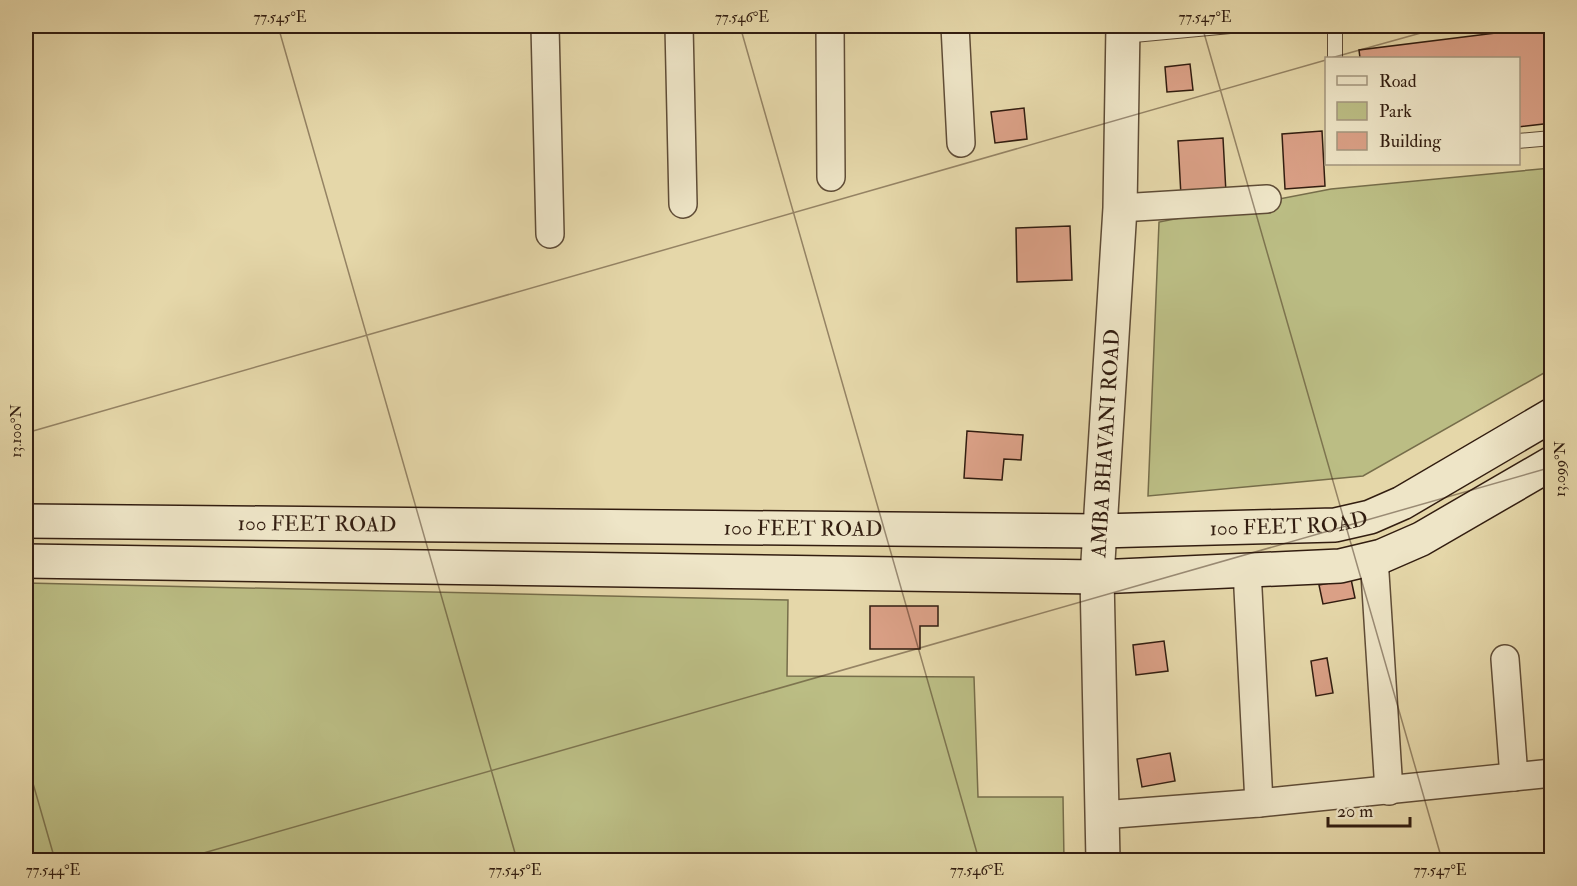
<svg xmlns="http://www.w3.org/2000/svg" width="1577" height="886" font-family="'IM FELL Double Pica',serif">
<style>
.green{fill:#bbbd84;stroke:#766d4a;stroke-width:1.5}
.building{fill:#daa086;stroke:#321d10;stroke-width:1.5}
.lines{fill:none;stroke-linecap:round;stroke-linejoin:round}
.service-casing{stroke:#5f4c36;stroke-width:16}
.minor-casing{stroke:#5f4c36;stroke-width:30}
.tertiary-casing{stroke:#5f4c36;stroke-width:36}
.secondary-casing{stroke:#321d10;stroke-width:36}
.service{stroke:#eee5c7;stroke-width:14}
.minor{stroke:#eee5c7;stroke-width:27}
.tertiary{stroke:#eee5c7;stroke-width:33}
.secondary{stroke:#eee5c7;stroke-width:33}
.ticks{fill:none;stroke:#321d10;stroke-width:1.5;stroke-opacity:0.45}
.labels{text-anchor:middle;stroke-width:4.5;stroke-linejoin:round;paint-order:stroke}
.street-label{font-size:21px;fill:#321d10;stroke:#eee5c7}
.neatline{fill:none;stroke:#321d10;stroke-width:2}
.ticks-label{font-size:15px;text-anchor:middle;fill:#321d10}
</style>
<rect width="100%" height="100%" fill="#e5d7a9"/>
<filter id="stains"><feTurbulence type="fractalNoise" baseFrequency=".00333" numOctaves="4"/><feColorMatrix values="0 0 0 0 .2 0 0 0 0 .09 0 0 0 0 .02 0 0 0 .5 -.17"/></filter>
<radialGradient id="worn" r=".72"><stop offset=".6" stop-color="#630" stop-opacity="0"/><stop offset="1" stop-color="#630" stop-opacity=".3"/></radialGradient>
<g class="green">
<polygon points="1551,168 1551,369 1363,476 1148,496 1159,222 1331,189"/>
<polygon points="26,583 788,600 787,676 974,677 978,797 1063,797 1064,860 26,860"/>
</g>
<g class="building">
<polygon points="1552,26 1552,123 1518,127 1518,58 1360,58 1359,50"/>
<polygon points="1190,64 1193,90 1167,92 1165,67"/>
<polygon points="1024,108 1027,139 995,143 991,112"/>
<polygon points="1322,131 1325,186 1285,189 1282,134"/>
<polygon points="1223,138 1226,193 1181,196 1178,141"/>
<polygon points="1070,226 1072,280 1017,282 1016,228"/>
<polygon points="967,431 1023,435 1021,460 1004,459 1002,480 964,478"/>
<polygon points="1351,579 1355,598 1323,604 1319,585"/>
<polygon points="870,606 938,606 938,626 920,626 920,649 870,649"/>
<polygon points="1164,641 1168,671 1136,675 1133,645"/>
<polygon points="1327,658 1333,693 1316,696 1311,661"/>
<polygon points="1170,753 1175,781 1142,787 1137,759"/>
</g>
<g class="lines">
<defs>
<g id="service">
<polyline points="1335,26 1335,58"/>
<polyline points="1123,36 1230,26"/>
<polyline points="1518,141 1552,138"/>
</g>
<g id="minor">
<polyline points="545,26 550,234"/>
<polyline points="679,26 683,204"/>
<polyline points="830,26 831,177"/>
<polyline points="955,26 961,143"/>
<polyline points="1120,208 1267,199"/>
<polyline points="1374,558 1389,791"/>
<polyline points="1247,570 1259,803"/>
<polyline points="1505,659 1514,777"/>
<polyline points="1102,815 1259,803 1552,773"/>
</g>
<g id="tertiary">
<path id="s1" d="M1103 860 1097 577 1120 208 1123 26"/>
</g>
<g id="secondary">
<path id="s2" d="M26 521 1099 531 1335 525 1370 517 1402 503 1552 415"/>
<polyline points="26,561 1097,577 1340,566 1382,556 1421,539 1552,463"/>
</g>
</defs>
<use href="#service" class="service-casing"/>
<use href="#minor" class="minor-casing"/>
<use href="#tertiary" class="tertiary-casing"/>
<use href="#secondary" class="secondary-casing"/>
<use href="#service" class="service"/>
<use href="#minor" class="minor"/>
<use href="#tertiary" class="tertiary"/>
<use href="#secondary" class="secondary"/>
</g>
<path class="ticks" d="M278 26 517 860M740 26 979 860M1202 26 1442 860M1331 58 1446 26M26 433 1326 60M26 759 55 860M179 860 1552 467"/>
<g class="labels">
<g class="street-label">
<text dy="7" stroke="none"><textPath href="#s1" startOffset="417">AMBA BHAVANI ROAD</textPath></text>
<text dy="7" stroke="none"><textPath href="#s2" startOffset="1263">100 FEET ROAD</textPath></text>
<text dy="7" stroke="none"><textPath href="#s2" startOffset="291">100 FEET ROAD</textPath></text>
<text dy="7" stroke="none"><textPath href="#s2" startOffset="777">100 FEET ROAD</textPath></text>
</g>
</g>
<rect width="1577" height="886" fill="none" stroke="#e5d7a9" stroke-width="66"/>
<rect x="1325" y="57" width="195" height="108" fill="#eee5c7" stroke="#a3957e" stroke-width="1.5"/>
<rect x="1337" y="76" width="30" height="9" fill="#eee5c7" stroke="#a3957e" stroke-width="1.5"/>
<text x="1379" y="87" font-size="18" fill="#321d10">Road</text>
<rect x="1337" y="102" width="30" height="18" fill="#bbbd84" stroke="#a3957e" stroke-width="1.5"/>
<text x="1379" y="117" font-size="18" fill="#321d10">Park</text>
<rect x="1337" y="132" width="30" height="18" fill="#daa086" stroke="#a3957e" stroke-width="1.5"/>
<text x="1379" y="147" font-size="18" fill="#321d10">Building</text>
<path d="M1328 817v9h82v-9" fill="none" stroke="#321d10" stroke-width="3"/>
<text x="1337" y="817" font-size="18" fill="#321d10" stroke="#eee5c7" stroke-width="4.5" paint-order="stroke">20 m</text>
<rect x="33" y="33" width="1511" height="820" class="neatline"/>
<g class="ticks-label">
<text x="280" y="22">77.545°E</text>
<text x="742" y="22">77.546°E</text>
<text x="1205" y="22">77.547°E</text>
<text transform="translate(16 431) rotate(-90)" y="5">13.100°N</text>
<text transform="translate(1560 469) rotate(-90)" y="5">13.099°N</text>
<text x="53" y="875">77.544°E</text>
<text x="515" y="875">77.545°E</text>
<text x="977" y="875">77.546°E</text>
<text x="1440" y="875">77.547°E</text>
</g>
<rect width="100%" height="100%" filter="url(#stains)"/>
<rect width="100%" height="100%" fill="url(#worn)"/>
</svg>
